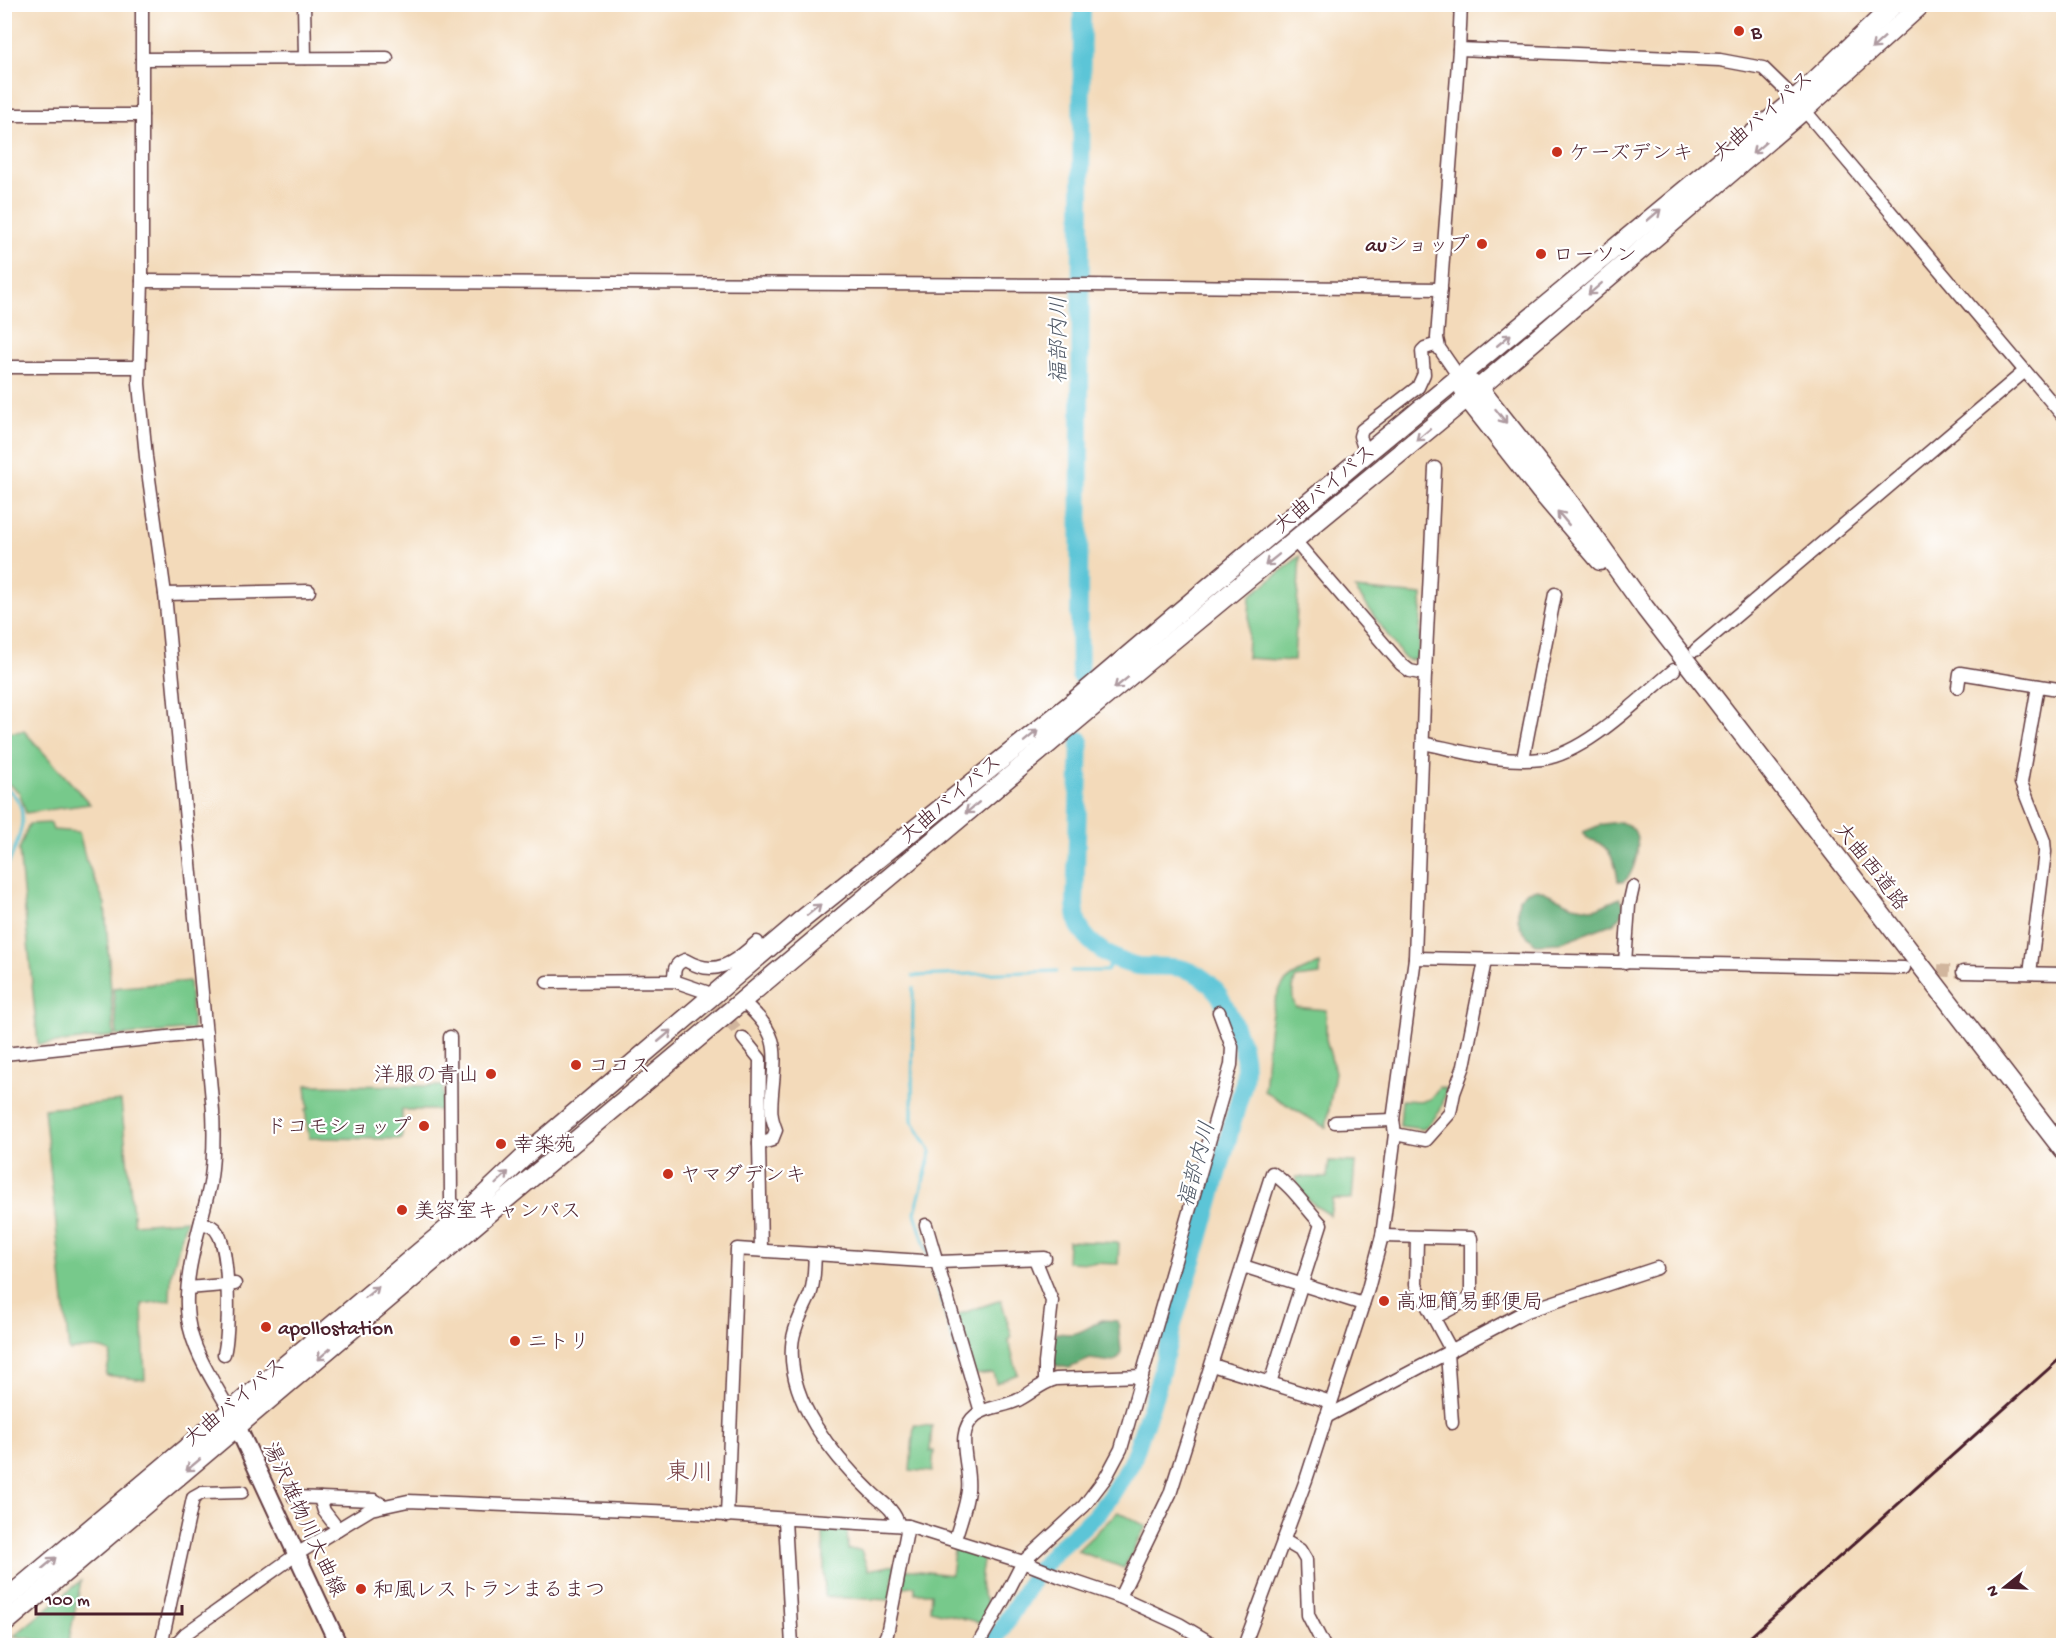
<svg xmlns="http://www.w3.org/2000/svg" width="2068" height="1650" font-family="'Gochi Hand','Klee One',sans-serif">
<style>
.green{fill:#77c98b;stroke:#60745b;stroke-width:1.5}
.forest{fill:#61ad77;stroke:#566651;stroke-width:1.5}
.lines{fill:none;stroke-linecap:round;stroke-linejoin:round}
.stream{stroke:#5cc5d7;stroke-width:3}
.river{stroke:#5cc5d7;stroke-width:18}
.minor-tunnel{stroke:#d1b59d;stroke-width:12;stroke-dasharray:12 6;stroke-linecap:butt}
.minor-casing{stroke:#633b40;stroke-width:15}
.major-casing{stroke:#633b40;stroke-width:20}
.highway-casing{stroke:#633b40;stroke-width:21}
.minor{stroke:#fff;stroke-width:12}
.major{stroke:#fff;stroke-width:16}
.highway{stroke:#fff;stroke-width:18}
.rail{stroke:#4a1f2b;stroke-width:3}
.oneway{stroke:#ae9aa0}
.poi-dot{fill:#c8321e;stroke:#fff;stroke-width:2}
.labels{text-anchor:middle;stroke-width:4.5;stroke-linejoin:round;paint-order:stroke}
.poi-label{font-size:21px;fill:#4a1f2b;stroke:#fff;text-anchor:start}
.street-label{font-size:21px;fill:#4a1f2b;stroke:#fff}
.water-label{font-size:22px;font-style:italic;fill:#505967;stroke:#fff}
.quarter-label{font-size:24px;fill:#7d484d;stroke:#fff}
</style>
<rect width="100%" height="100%" fill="#fff"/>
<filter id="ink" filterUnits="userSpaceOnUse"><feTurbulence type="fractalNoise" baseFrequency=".0167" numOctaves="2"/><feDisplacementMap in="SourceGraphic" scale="12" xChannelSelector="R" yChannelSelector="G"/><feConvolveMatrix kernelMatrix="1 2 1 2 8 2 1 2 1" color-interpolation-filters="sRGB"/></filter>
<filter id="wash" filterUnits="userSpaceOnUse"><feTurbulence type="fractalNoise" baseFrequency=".008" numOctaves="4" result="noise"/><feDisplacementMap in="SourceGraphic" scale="24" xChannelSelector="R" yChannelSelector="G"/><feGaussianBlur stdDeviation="1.35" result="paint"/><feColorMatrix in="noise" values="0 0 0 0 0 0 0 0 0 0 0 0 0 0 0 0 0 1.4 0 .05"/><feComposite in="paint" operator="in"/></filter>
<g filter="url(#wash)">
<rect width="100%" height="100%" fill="#f3daba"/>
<g class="green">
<polygon points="1300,556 1294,661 1247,658 1250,596"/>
<polygon points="1355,589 1422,595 1419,652 1416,659 1409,660 1403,657"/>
<polygon points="24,731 90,804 26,813 19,792 4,781 5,733"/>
<polygon points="51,823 53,830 79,832 85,857 105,904 114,1036 38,1045 19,850 29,824"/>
<path d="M1320 964V975L1296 978C1292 985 1291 1000 1296 1007L1326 1010V1039L1335 1072 1326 1128 1264 1091C1267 1064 1267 1005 1283 985 1291 975 1308 968 1320 964Z"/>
<polygon points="189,981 193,1029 117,1036 113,988"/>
<polygon points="306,1085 443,1086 443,1110 402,1110 402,1139 309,1138 305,1110 308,1109"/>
<path d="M1439 1087 1447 1089 1440 1111 1427 1127 1423 1129 1400 1126 1402 1100C1421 1100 1430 1106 1439 1087Z"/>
<path d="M121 1101 134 1224 186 1220 171 1275 170 1300 142 1304 145 1380 106 1375 111 1353C99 1345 83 1349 69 1351L44 1109Z"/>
<path d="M1329 1161 1355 1162 1352 1199H1333L1330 1215C1317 1207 1296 1194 1296 1177L1327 1178Z"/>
<polygon points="1068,1241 1119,1243 1118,1264 1067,1262"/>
<polygon points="1001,1300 1012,1337 1008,1340 1018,1374 996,1383 993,1373 973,1375 957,1315"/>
<polygon points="914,1425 932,1426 930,1451 934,1451 932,1472 910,1470"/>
<polygon points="1118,1512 1146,1526 1124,1568 1077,1551"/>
<polygon points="847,1529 848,1550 861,1550 868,1570 895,1565 890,1600 825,1597 823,1530"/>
<path d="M955 1542 984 1556C981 1576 975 1591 991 1606L981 1623 930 1610 931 1593H915V1586L903 1587 905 1569 951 1575Z"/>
<polygon points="81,1581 68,1645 14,1636"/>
</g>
<g class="forest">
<path d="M1619 822C1625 824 1632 825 1635 832 1641 845 1635 874 1623 882L1618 881C1616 862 1609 843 1588 839L1583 832 1603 824Z"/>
<path d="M1538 889 1573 905 1595 909 1620 898 1624 906 1621 915 1614 923 1560 943 1536 944C1517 929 1516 920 1519 898L1528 891Z"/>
<path d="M1102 1320 1118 1321 1121 1351 1119 1358 1113 1362 1090 1359 1069 1368 1055 1365 1052 1346 1055 1333C1080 1336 1081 1331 1102 1320Z"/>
</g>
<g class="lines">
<g class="stream">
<path d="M4 787C38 807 16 846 4 873"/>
<polyline points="1071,971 1107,971 1113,958"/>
<polyline points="913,976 1057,971"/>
<polyline points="913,988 912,1120 931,1152 915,1213 928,1255"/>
<polyline points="932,1270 970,1396"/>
</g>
<g class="river">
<polyline points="1080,675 1079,620 1082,4"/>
<path d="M991 1646 1035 1575 1055 1551 1094 1517 1108 1500 1132 1462 1157 1388 1174 1321 1199 1242 1244 1082C1247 1056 1242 1043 1232 1020 1224 1004 1219 990 1204 979 1182 962 1163 968 1138 966 1117 963 1089 946 1079 926 1076 920 1076 910 1075 904L1080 740"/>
</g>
</g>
</g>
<g filter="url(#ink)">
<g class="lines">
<g class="minor-tunnel">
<polyline points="1920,969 1963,972"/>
<polyline points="706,992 743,1038"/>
</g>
<defs>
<g id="minor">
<path d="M142 4V281L139 384 146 457 165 594 213 1111C214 1135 214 1160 210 1184 201 1227 182 1275 188 1319 193 1353 214 1382 230 1411"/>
<polyline points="304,4 305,58"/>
<polyline points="1459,49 1720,60 1763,68 1795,99 2064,417"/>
<polyline points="142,59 387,58"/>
<polyline points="4,115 142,115"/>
<polyline points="142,281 1087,285 1441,289"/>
<polyline points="4,367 139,367"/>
<polyline points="1459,377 1439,348 1437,338 1459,49 1461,4"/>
<polyline points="1366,454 1360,436 1362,430 1418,387 1424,374 1422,351 1425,348 1438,344"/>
<polyline points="1295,541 1401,664 1410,671 1425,674"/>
<polyline points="165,594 309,591"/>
<polyline points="1696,650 2025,371"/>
<polyline points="1958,687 1960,673 2064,690"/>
<path d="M1423 743C1461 751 1503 764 1542 759 1585 754 1640 698 1674 670"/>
<polyline points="1523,759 1555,594"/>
<polyline points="1415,958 1904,968"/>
<polyline points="1625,963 1629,905 1633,887"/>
<polyline points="1963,972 2064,974"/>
<polyline points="2030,973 2045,852 2044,841 2021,783 2038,686"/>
<path d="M674 981C674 970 674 964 685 960 716 978 733 963 757 942"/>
<polyline points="547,982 674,981 706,992"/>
<path d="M743 1002C780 1034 776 1048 772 1094 771 1109 770 1115 776 1130L772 1140 759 1144"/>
<polyline points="450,1037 451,1200 460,1218"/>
<polyline points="743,1038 760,1059 759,1144 761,1250"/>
<polyline points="4,1054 206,1033"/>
<polyline points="1335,1122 1393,1120"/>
<polyline points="1395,1134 1426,1140 1450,1113 1454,1093 1464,1066 1485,961"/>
<path d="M201 1222C207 1225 214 1226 217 1232 230 1249 230 1333 224 1354"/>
<polyline points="926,1225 981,1412"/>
<polyline points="1382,1236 1471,1238 1471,1295 1469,1299 1434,1318"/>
<polyline points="1417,1238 1416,1285 1451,1350"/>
<path d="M815 1254C814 1267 815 1282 810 1295 803 1311 793 1328 792 1346 788 1401 833 1456 870 1491 883 1504 892 1506 899 1525"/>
<polyline points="1035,1259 1052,1301 1045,1363 1045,1382"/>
<polyline points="1243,1266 1363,1304"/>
<polyline points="188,1288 235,1284"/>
<polyline points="1447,1353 1452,1423"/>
<polyline points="1212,1365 1331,1402"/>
<polyline points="1326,1417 1524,1312 1657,1268"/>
<polyline points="294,1497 374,1500 384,1506"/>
<polyline points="320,1498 324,1511 338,1529"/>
<polyline points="727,1516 737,1249 939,1262 1045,1258"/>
<polyline points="785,1520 792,1646"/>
<path d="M955 1539C960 1523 966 1507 968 1490 971 1465 953 1433 976 1415 988 1406 1006 1407 1020 1399 1033 1392 1041 1383 1056 1379L1142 1376"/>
<polyline points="1283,1540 1300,1550 1306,1560 1308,1615 1324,1646"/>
<path d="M1120 1597 1170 1494 1272 1173C1292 1186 1305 1207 1321 1224L1270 1383"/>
<polyline points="161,1646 193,1498 202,1493 242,1492"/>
<polyline points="174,1646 185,1634 297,1554 371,1509 408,1501 676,1512 908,1526 1023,1562 1061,1577 1120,1597 1179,1624 1216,1646"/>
<polyline points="881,1646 887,1634 908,1526"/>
<polyline points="977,1646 1004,1599 1023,1562 1084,1506 1106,1477 1121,1449 1231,1065 1232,1047 1219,1012"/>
<polyline points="1244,1646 1306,1480 1368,1289 1382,1236 1395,1134 1393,1120 1415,958 1425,674 1435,468"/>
</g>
<polyline id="major" points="232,1415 339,1646"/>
<g id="highway">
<polyline points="1469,382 1479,388 1570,503 1645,608 2064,1151"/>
<polyline points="1463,388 1467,398 1541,492 1600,561"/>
<polyline points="4,1601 460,1218 538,1144 799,922 1067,707 1366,454 1795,99 1895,4"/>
<polyline points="4,1624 493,1210 1102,699 1479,388 1804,110 1922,4"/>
</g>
</defs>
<use href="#minor" class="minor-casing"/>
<use href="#major" class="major-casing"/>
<use href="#highway" class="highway-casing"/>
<use href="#minor" class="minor"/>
<use href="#major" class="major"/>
<use href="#highway" class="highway"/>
<polyline class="rail" points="1740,1646 2064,1355"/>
</g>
<defs><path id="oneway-shaft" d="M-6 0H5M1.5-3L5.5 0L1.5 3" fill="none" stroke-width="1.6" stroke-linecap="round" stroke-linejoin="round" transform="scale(1.5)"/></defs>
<g class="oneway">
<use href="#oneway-shaft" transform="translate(1878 43) rotate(138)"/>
<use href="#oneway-shaft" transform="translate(1759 148) rotate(139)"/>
<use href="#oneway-shaft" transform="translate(1654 215) rotate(-40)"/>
<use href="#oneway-shaft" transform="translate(1595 289) rotate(139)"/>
<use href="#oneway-shaft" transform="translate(1504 340) rotate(-40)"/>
<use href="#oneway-shaft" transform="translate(1501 416) rotate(52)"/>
<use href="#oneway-shaft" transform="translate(1423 435) rotate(140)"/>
<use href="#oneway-shaft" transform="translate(1563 518) rotate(-130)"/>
<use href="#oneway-shaft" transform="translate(1272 560) rotate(141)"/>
<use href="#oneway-shaft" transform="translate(1121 683) rotate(141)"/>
<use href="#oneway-shaft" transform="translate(1031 736) rotate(-39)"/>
<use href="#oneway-shaft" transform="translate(972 808) rotate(140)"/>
<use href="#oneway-shaft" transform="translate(814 910) rotate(-39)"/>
<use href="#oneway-shaft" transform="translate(665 1036) rotate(-40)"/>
<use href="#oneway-shaft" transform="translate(502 1178) rotate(-44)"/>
<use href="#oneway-shaft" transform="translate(372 1292) rotate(-40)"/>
<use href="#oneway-shaft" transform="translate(324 1354) rotate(140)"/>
<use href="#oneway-shaft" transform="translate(193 1465) rotate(140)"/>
<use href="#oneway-shaft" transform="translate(49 1563) rotate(-40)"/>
</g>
</g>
<g class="poi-dot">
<circle cx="1739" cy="31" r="6"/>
<circle cx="1557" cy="152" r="6"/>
<circle cx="1482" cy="244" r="6"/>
<circle cx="1541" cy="254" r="6"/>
<circle cx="576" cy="1065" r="6"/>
<circle cx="491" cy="1074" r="6"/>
<circle cx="424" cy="1126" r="6"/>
<circle cx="501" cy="1144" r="6"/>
<circle cx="668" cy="1174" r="6"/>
<circle cx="402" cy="1210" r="6"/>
<circle cx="1384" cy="1301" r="6"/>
<circle cx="266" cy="1327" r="6"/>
<circle cx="515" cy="1341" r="6"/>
<circle cx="361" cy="1589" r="6"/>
</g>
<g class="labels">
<g class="poi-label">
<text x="1751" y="38">B</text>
<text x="1569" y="159">ケーズデンキ</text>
<text x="1470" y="251" text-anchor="end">auショップ</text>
<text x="1553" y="261">ローソン</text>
<text x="588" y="1072">ココス</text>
<text x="479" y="1081" text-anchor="end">洋服の青山</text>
<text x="412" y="1133" text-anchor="end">ドコモショップ</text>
<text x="513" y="1151">幸楽苑</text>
<text x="680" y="1181">ヤマダデンキ</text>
<text x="414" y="1217">美容室キャンパス</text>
<text x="1396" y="1308">高畑簡易郵便局</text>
<text x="278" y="1334">apollostation</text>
<text x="527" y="1348">ニトリ</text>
<text x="373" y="1596">和風レストランまるまつ</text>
</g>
<g class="street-label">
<text transform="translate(1762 115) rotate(-41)" y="7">大曲バイパス</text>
<text transform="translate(1324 488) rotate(-40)" y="7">大曲バイパス</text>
<text transform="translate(950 798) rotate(-40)" y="7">大曲バイパス</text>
<text transform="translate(1872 866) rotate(52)" y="7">大曲西道路</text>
<text transform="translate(234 1401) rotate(-40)" y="7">大曲バイパス</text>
<text transform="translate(305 1519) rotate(65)" y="7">湯沢雄物川大曲線</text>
</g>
<g class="water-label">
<text transform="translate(1057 340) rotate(-90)" y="8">福部内川</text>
<text transform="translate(1195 1164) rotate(-75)" y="8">福部内川</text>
</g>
<g class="quarter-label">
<text x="690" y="1479">東川</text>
</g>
</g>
<rect width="2068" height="1650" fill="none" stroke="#fff" stroke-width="24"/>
<g transform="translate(2005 1587) rotate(252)" stroke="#ffffff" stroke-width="4.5" paint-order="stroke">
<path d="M0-4.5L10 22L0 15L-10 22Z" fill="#4a1f2b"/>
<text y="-9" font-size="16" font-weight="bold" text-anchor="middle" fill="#4a1f2b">N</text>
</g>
<path d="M36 1605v9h146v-9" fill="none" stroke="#4a1f2b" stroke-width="3"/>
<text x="45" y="1605" font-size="18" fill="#4a1f2b" stroke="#ffffff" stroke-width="4.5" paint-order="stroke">100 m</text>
</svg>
